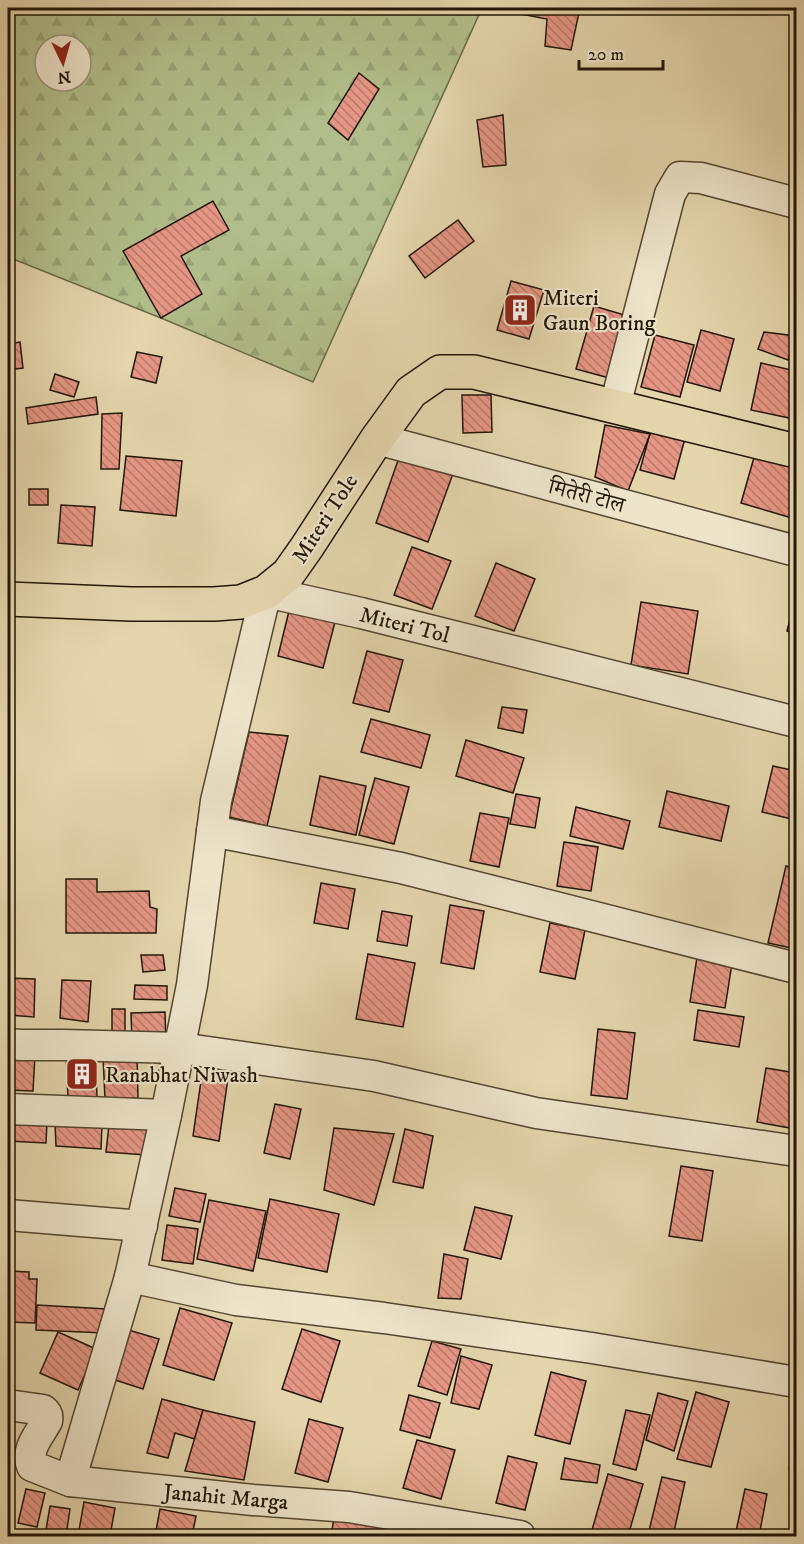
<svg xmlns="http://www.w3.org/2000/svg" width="804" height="1544" font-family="'IM FELL DW Pica','Noto Serif Devanagari',serif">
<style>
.forest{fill:url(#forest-firs);stroke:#6a6a48;stroke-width:1.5;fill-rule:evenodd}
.building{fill:url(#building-back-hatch);stroke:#221606;stroke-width:1.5}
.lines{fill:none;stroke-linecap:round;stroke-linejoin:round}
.minor-casing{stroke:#524630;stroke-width:33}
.major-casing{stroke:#221606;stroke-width:36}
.minor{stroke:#ede4ca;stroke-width:30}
.major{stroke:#e4d5ad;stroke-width:33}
.labels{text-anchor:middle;stroke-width:4.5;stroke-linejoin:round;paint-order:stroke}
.poi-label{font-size:22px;fill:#221606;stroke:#ede4ca;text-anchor:start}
.street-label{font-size:22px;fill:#221606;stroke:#ede4ca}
</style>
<defs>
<pattern id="forest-firs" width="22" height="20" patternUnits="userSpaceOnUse" patternTransform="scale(1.5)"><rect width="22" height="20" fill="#b1be8b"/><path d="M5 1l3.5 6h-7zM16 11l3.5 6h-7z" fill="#98a376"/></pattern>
<pattern id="building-back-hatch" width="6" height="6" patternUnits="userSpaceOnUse" patternTransform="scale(1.5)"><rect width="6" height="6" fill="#e69685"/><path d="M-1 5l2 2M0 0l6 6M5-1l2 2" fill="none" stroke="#ba796b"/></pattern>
</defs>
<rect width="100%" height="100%" fill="#e4d5ad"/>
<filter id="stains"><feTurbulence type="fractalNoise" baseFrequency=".00333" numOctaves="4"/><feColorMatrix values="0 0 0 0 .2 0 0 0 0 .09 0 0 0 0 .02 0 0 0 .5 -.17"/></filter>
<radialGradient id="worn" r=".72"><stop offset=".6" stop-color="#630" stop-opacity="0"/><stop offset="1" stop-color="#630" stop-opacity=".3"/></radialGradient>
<path class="forest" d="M8 8H482L313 382 161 318 8 257ZM45 45H81V81H45Z"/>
<g class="building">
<polygon points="506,8 580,8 571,50 545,46 547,19 505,11"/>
<polygon points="359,73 379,89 348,140 328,123"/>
<polygon points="503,115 506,165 483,167 477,120"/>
<polygon points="213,201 229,230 181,256 202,294 161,318 123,251"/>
<polygon points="458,220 474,241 425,278 409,256"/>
<polygon points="511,281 544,290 529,339 497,330"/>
<polygon points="594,306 631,317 613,379 576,369"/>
<polygon points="701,330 734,339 720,391 687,382"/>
<polygon points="764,332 796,336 788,360 758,349"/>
<polygon points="655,335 694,345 680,397 641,387"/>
<polygon points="20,342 23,368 8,370 8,344"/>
<polygon points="137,352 162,357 156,383 131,377"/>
<polygon points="761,363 796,371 796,410 794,419 751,410"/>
<polygon points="55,374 79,382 74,397 50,390"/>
<polygon points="462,395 491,395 492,432 463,433"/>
<polygon points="96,397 98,414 28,424 26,408"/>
<polygon points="122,413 119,469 101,469 102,414"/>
<polygon points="653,422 687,431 674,479 640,470"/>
<polygon points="605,425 650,434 628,491 595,477"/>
<polygon points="401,452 454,471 428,542 376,523"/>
<polygon points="755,454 796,466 796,500 792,518 741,503"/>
<polygon points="126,456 182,461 176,516 120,510"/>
<rect x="29" y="489" width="19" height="16"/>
<polygon points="61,505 95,507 92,546 58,543"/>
<polygon points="412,547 451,561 432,609 394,595"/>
<polygon points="496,563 535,579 514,631 475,616"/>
<polygon points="796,596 796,634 787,631"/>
<polygon points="641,602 698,611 688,674 631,665"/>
<polygon points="289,611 335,622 323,668 278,656"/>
<polygon points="367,651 403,660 389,712 353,703"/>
<polygon points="502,707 527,710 523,733 498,728"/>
<polygon points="371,719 430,735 421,768 361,752"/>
<polygon points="249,732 288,736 267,826 229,817"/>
<polygon points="466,740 524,758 513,793 456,776"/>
<polygon points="773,766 796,771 796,820 762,812"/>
<polygon points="320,776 366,786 356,835 310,825"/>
<polygon points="375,778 409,787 394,844 359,835"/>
<polygon points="667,791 729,806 721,841 659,827"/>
<polygon points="516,794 540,798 535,828 510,824"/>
<polygon points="576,807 630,821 623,849 570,836"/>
<polygon points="480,813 509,818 499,867 470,861"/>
<polygon points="564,842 598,847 591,891 557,886"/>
<polygon points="786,866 796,869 796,949 768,943"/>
<polygon points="66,879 97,879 97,892 149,891 150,907 157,909 156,933 66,933"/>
<polygon points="321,883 355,889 348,929 314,923"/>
<polygon points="450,905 484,911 474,969 441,963"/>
<polygon points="382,911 412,916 407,946 377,941"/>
<polygon points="550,923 585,930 575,979 540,972"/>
<polygon points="698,951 733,957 725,1008 690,1002"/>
<polygon points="368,954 415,963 403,1027 356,1019"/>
<polygon points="141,955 163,955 165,970 143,972"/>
<polygon points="8,978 35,979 34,1017 8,1015"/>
<polygon points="62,980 91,981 88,1022 60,1018"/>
<polygon points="135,985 167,986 167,1000 134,999"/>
<rect x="112" y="1009" width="13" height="31"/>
<polygon points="698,1010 744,1017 739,1047 694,1040"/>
<polygon points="165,1012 166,1044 132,1043 131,1013"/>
<polygon points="598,1029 635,1033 627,1099 591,1095"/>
<polygon points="95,1049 97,1097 68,1099 66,1051"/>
<polygon points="8,1054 35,1055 33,1091 8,1090"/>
<polygon points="137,1054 138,1098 105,1099 103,1056"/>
<polygon points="766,1068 796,1073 796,1090 790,1128 757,1122"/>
<polygon points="202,1074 228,1078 219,1141 193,1136"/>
<polygon points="275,1104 301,1109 290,1159 264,1153"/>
<polygon points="8,1121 47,1123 46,1143 8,1141"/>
<polygon points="55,1123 102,1124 101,1149 56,1146"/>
<polygon points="109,1125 148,1126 146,1155 106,1152"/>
<polygon points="334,1128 394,1134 374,1205 324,1190"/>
<polygon points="405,1129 433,1136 423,1188 393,1182"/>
<polygon points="681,1166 713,1171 702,1241 669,1236"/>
<polygon points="175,1188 206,1194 200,1222 169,1216"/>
<polygon points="270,1199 339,1214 327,1272 258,1258"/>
<polygon points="209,1200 266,1211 253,1271 197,1259"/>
<polygon points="475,1207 512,1216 501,1259 464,1250"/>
<polygon points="167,1225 198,1229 193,1264 162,1260"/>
<polygon points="444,1254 468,1259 461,1299 438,1298"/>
<polygon points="8,1271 29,1272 29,1279 37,1279 35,1323 8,1322"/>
<polygon points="37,1305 106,1309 105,1333 36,1330"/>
<polygon points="180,1308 232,1323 214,1380 163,1365"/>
<polygon points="125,1329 159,1339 143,1389 109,1378"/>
<polygon points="302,1329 340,1341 321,1402 282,1389"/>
<polygon points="58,1332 96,1349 78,1390 40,1373"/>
<polygon points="432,1341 461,1349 447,1395 418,1386"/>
<polygon points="461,1356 492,1365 479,1409 451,1403"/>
<polygon points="551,1372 586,1381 570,1444 535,1435"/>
<polygon points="696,1392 729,1402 711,1467 677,1459"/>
<polygon points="658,1393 688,1401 674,1451 646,1440"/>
<polygon points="409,1395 440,1403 430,1438 400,1430"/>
<polygon points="162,1399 203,1410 195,1439 175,1433 168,1458 147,1453"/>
<polygon points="203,1410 255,1422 244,1480 185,1471"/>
<polygon points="626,1410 650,1415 636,1470 613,1464"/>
<polygon points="309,1419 343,1428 328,1482 295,1473"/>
<polygon points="417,1440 455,1450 441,1499 403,1488"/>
<polygon points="796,1444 796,1471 789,1469"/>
<polygon points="508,1456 537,1463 525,1510 496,1503"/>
<polygon points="565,1458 600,1465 597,1483 561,1479"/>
<polygon points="608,1474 643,1484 628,1536 614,1536 592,1530"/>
<polygon points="662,1477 685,1482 673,1536 648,1535"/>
<polygon points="26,1489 45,1493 37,1527 18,1523"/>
<polygon points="745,1489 767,1494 759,1536 735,1536"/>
<polygon points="84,1502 115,1508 110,1536 78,1536"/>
<polygon points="50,1506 70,1509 66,1536 45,1536"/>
<polygon points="160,1509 196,1516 192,1536 155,1536"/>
<polygon points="334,1518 386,1524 384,1536 331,1536"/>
</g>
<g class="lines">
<defs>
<g id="minor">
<polyline points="615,406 670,194 680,177 701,178 796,203"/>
<polyline points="377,439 796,551"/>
<polyline points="212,831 401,868 796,968"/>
<polyline points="8,1044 21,1045 63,1045 180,1048 374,1076 536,1113 796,1151"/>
<polyline points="8,1109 166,1115"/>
<polyline points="8,1215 142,1226"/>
<polyline points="130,1277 236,1300 384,1318 592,1348 796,1382"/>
<path d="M8 1405 43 1410C47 1413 48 1416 47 1421 40 1434 25 1450 32 1466L70 1481 253 1500 349 1507 520 1536"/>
<polyline points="70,1481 130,1277 166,1115 192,985 216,801 266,592 361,613 796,722"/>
</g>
<polyline id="major" points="8,599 131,604 214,604 241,602 266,592 288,574 307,547 377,439 411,392 440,372 474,372 796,451"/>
</defs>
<use href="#minor" class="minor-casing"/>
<use href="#major" class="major-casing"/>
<use href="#minor" class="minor"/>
<use href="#major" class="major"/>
</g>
<defs>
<symbol id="building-square" viewBox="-11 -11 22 22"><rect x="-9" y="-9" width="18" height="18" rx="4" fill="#8f2418" stroke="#ede4ca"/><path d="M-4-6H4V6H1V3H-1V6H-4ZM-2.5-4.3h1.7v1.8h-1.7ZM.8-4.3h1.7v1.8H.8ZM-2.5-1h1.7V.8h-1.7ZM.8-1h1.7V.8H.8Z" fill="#fff"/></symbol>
</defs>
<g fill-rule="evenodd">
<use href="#building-square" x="501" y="291" width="38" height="38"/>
<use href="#building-square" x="63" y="1055" width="38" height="38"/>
</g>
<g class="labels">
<g class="poi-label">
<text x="543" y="305">Miteri<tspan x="543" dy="25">Gaun Boring</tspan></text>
<text x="105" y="1082">Ranabhat Niwash</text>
</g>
<g class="street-label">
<text transform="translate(587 495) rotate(15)" y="8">मितेरी टोल</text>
<text transform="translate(324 518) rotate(-57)" y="8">Miteri Tole</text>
<text transform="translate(405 624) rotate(14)" y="8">Miteri Tol</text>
<text transform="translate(226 1496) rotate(5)" y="8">Janahit Marga</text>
</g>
</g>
<rect width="804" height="1544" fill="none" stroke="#e4d5ad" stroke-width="30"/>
<rect x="9" y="9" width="786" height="1526" fill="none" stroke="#221606" stroke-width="3"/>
<rect x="15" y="15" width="774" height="1514" fill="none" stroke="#221606" stroke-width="1.5"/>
<g transform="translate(63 63) rotate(175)"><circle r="28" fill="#ede4ca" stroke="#9c927c" stroke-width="1.5"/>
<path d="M0-4.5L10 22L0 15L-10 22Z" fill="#8f2418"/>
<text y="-9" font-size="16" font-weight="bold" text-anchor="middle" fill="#221606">N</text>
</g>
<path d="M579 60v9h84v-9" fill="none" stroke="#221606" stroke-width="3"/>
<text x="588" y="60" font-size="18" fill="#221606" stroke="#ede4ca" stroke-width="4.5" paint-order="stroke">20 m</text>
<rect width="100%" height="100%" filter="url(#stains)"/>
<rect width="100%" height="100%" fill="url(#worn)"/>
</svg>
